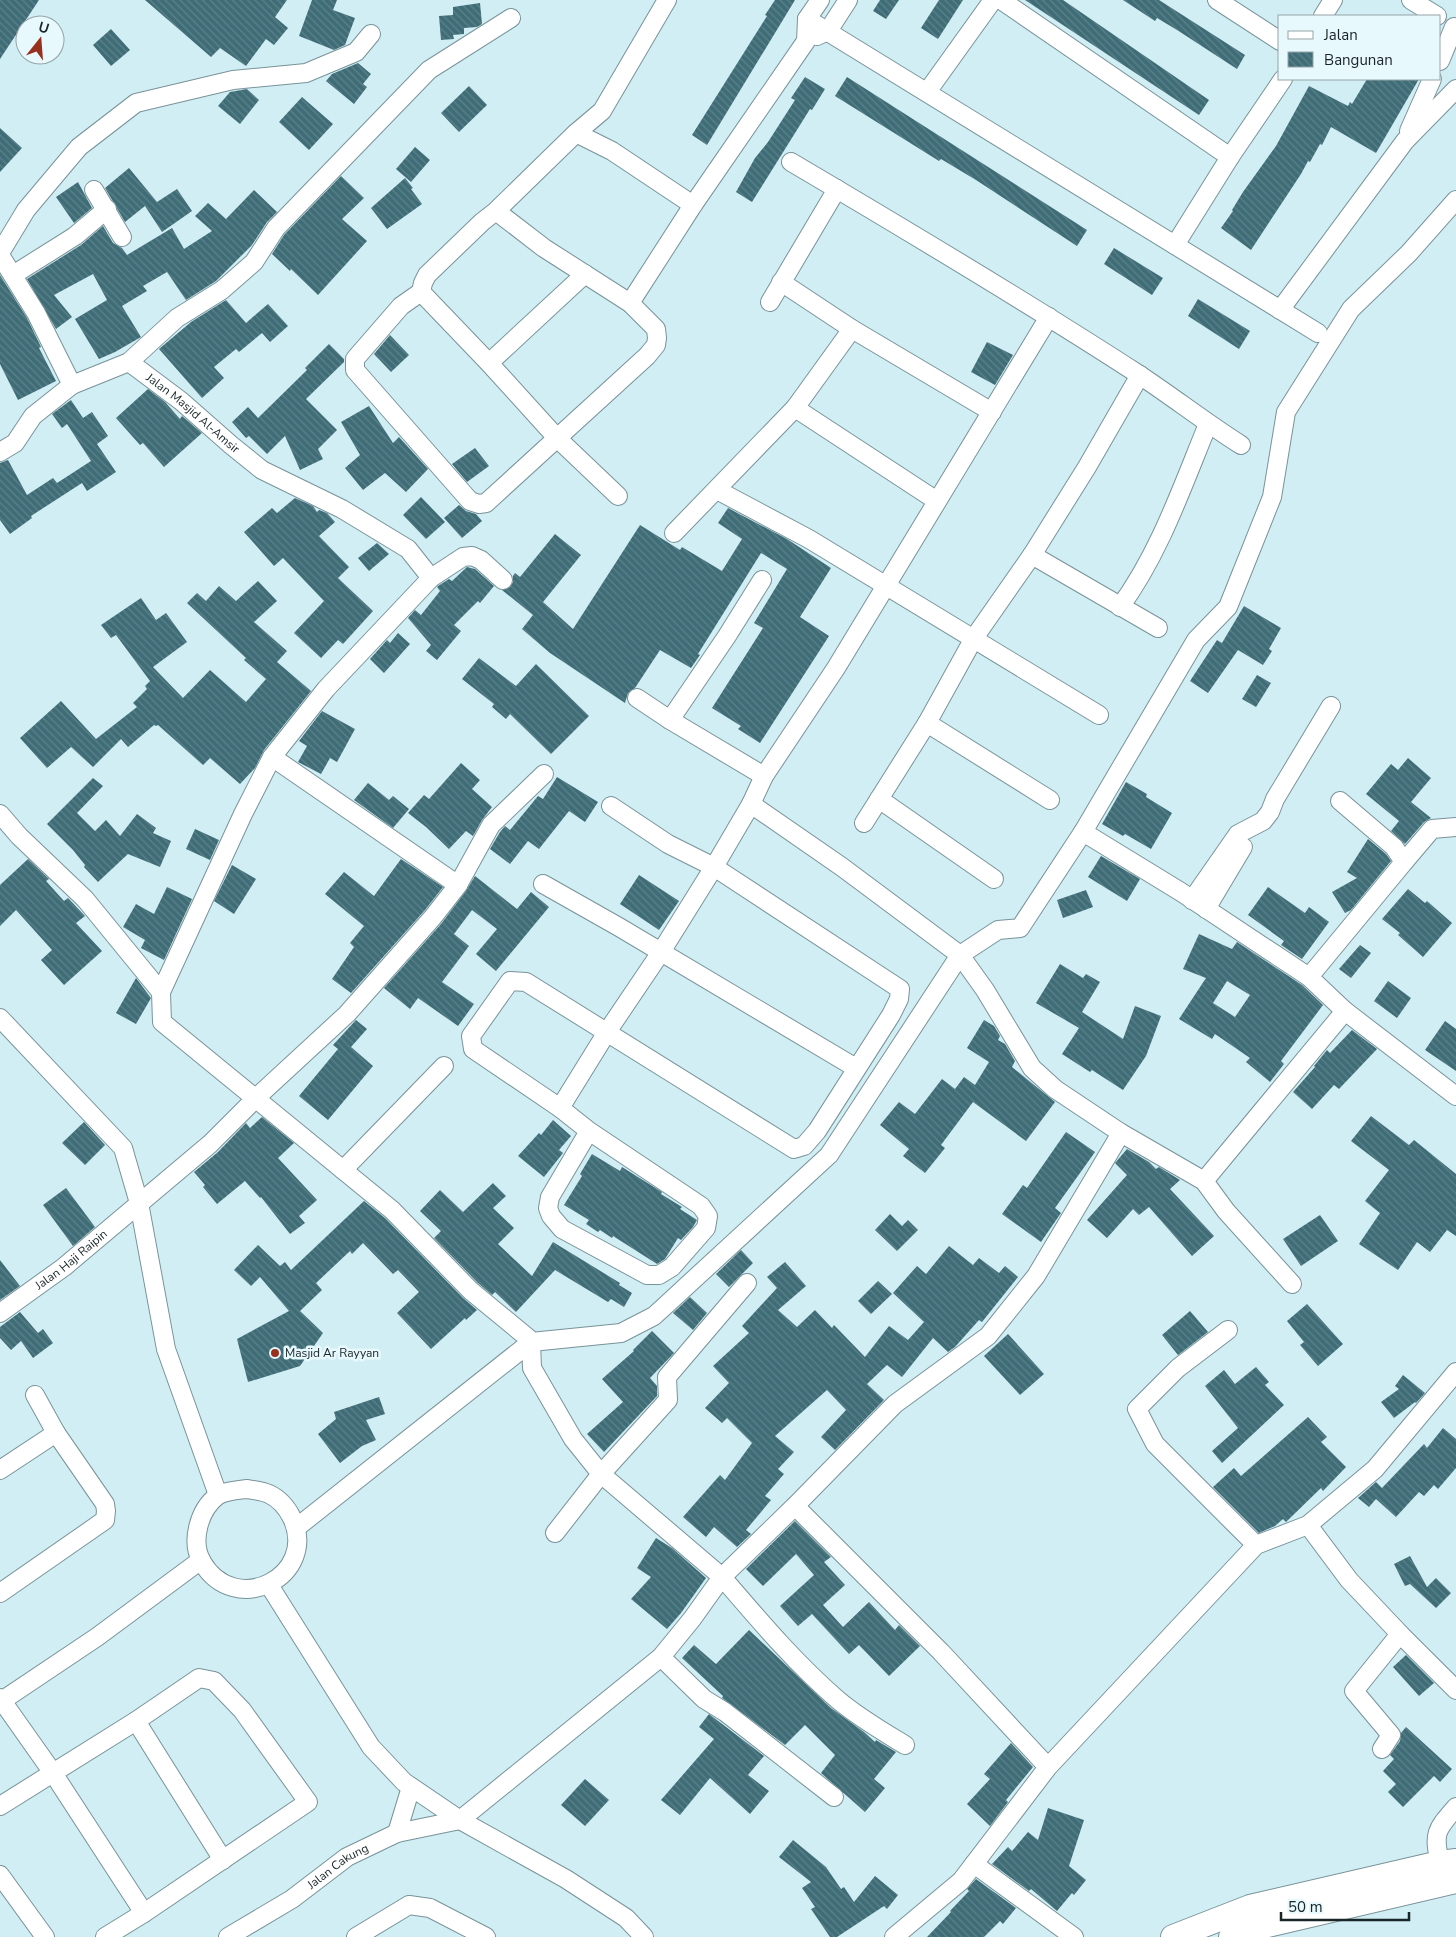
<svg xmlns="http://www.w3.org/2000/svg" width="1456" height="1937" font-family="'Nunito Sans',sans-serif">
<style>
.building{fill:url(#building-back-hatch);fill-rule:evenodd}
.lines{fill:none;stroke-linecap:round;stroke-linejoin:round}
.street-casing{stroke:#789399;stroke-width:20}
.secondary-casing{stroke:#789399;stroke-width:26}
.street{stroke:#fff;stroke-width:18}
.secondary{stroke:#fff;stroke-width:24}
.poi-dot{fill:#99301e;stroke:#e8f9fd;stroke-width:2}
.labels{text-anchor:middle;stroke-width:5;stroke-linejoin:round;paint-order:stroke}
.street-label{font-size:12px;fill:#1a2528;stroke:#e8f9fd}
.poi-label{font-size:12px;fill:#1a2528;stroke:#e8f9fd;text-anchor:start}
</style>
<defs>
<pattern id="building-back-hatch" width="6" height="6" patternUnits="userSpaceOnUse" patternTransform="scale(1.25)"><rect width="6" height="6" fill="#3f6d77"/><path d="M-1 5l2 2M0 0l6 6M5-1l2 2" fill="none" stroke="#5e8189"/></pattern>
</defs>
<rect width="100%" height="100%" fill="#d1eef5"/>
<g class="building">
<polygon points="0,0 39,0 0,59"/>
<polygon points="145,0 287,0 275,17 288,28 274,45 266,39 246,66 220,48 211,57"/>
<polygon points="312,0 337,0 333,10 355,18 345,45 334,50 299,36"/>
<polygon points="775,0 795,0 707,145 692,135 767,16 765,15"/>
<polygon points="880,0 899,0 886,19 873,11"/>
<polygon points="939,0 963,0 938,39 921,28"/>
<polygon points="1025,0 1063,0 1209,100 1199,115"/>
<polygon points="1123,0 1159,0 1245,55 1237,69 1177,30 1157,18 1155,21"/>
<polygon points="480,3 482,24 477,27 464,28 464,34 453,35 454,39 441,40 439,16 453,15 453,7"/>
<polygon points="111,29 130,50 111,66 93,45"/>
<polygon points="358,63 371,74 363,84 367,87 354,104 326,81 332,74"/>
<polygon points="805,77 825,89 812,110 810,109 752,202 736,192 755,158 768,142 795,100 791,98"/>
<polygon points="847,77 1087,230 1077,246 976,180 941,159 939,161 835,96"/>
<polygon points="1367,79 1419,79 1376,153 1331,127 1322,145 1320,144 1310,162 1308,161 1301,174 1251,250 1221,228 1233,211 1232,210 1243,192 1276,146 1309,86 1348,106 1350,102 1352,104"/>
<polygon points="469,86 487,105 459,132 441,113"/>
<polygon points="247,89 259,100 240,124 218,106 230,92"/>
<polygon points="302,97 333,124 309,150 279,122"/>
<polygon points="0,128 22,148 0,172"/>
<polygon points="415,147 430,160 411,182 396,169"/>
<polygon points="129,168 157,202 177,189 192,211 162,232 145,206 125,222 105,188"/>
<polygon points="341,176 364,198 342,219 367,241 318,295 291,269 290,271 272,254 284,235"/>
<polygon points="405,178 413,188 411,189 422,204 387,229 371,208"/>
<polygon points="78,182 92,208 74,223 56,197"/>
<polygon points="254,190 277,212 267,222 252,245 216,281 186,300 167,272 143,286 147,291 122,306 141,337 115,352 99,359 75,319 107,300 93,274 54,295 72,317 56,329 27,279 81,245 103,226 113,243 122,248 127,255 172,228 184,249 212,231 195,216 208,203 226,219"/>
<polygon points="1114,248 1163,278 1152,295 1104,264"/>
<polygon points="0,275 27,318 41,347 39,348 56,381 18,400 0,364"/>
<polygon points="1198,299 1250,331 1239,349 1188,316"/>
<polygon points="226,300 246,323 268,304 288,326 270,342 262,333 239,352 236,349 214,367 224,378 202,398 159,349 191,322"/>
<polygon points="390,335 409,355 391,372 374,354"/>
<polygon points="987,342 1013,355 995,385 971,372"/>
<polygon points="329,344 344,359 344,362 306,399 337,430 318,449 323,459 300,470 285,436 267,454 249,436 246,438 232,422 248,407 258,418 307,370 305,368"/>
<polygon points="148,389 165,402 180,419 182,416 202,433 164,467 143,443 140,445 116,418"/>
<polygon points="71,400 83,418 92,412 108,436 97,444 116,472 87,491 82,483 31,516 32,518 10,534 0,520 0,463 8,460 27,495 53,478 57,483 91,461 67,424 62,428 52,414"/>
<polygon points="369,406 393,443 399,437 428,469 406,492 385,473 363,490 345,468 360,455 341,422"/>
<polygon points="475,448 489,466 467,482 452,464"/>
<polygon points="421,497 445,522 426,539 403,515"/>
<polygon points="295,498 313,506 317,512 319,510 327,513 335,522 319,536 349,567 338,578 373,611 343,644 338,640 321,658 294,633 324,601 283,558 274,566 244,532 272,508 277,513"/>
<polygon points="459,505 466,511 476,514 482,521 462,538 444,518"/>
<polygon points="728,508 787,539 831,568 800,617 829,636 760,743 738,729 741,726 712,708 763,628 754,623 787,569 761,553 698,654 700,655 691,668 660,650 635,688 628,693 625,703 550,653 522,629 533,615 502,590 510,587 513,582 513,576 515,573 520,577 555,534 581,555 543,602 573,629 640,525 680,550 682,547 722,571 742,539 718,523"/>
<polygon points="377,543 389,554 369,571 358,558"/>
<polygon points="467,567 475,569 494,586 480,603 478,601 454,625 461,631 437,660 426,651 431,645 408,618 415,610 421,615 440,591 437,587 438,586 449,579 452,581"/>
<polygon points="258,581 277,601 254,622 287,651 277,662 311,691 264,750 255,768 240,784 210,758 203,765 158,725 156,726 154,725 128,747 121,739 93,767 71,747 47,768 20,738 61,701 96,739 137,707 133,703 147,689 145,686 150,681 116,635 111,638 101,625 141,598 156,620 166,613 187,642 153,667 183,698 210,670 246,702 266,679 244,660 246,658 187,603 197,593 206,601 219,586 236,601"/>
<polygon points="1244,606 1281,628 1269,649 1272,651 1263,665 1238,650 1208,693 1190,681 1217,640 1222,643"/>
<polygon points="398,633 410,644 384,673 370,659 387,640 390,643"/>
<polygon points="479,658 516,686 536,664 589,716 551,754 510,714 506,719 492,707 494,704 462,679"/>
<polygon points="1257,675 1271,683 1256,707 1242,699"/>
<polygon points="322,711 355,729 337,762 330,758 321,774 298,762 307,746 299,741"/>
<polygon points="1408,758 1431,778 1411,802 1431,818 1424,822 1405,844 1391,831 1399,821 1366,794 1391,764 1398,770"/>
<polygon points="461,763 480,780 472,789 492,807 482,820 473,836 466,831 449,849 426,827 408,813 424,795 429,799"/>
<polygon points="557,777 598,802 585,822 569,811 539,849 528,841 510,864 490,849 500,832 505,826 510,830 538,796 543,799"/>
<polygon points="93,778 103,786 77,813 95,831 106,820 120,836 137,814 156,828 153,833 171,841 160,867 128,854 98,882 84,867 85,865 73,850 47,824"/>
<polygon points="1126,782 1147,794 1146,797 1172,813 1151,849 1125,834 1123,836 1102,824"/>
<polygon points="368,783 389,800 393,796 409,809 393,828 354,800"/>
<polygon points="195,829 219,840 210,860 186,849"/>
<polygon points="1368,839 1386,854 1391,861 1351,910 1345,913 1332,892 1357,878 1347,872"/>
<polygon points="1101,856 1140,879 1127,901 1088,877"/>
<polygon points="28,859 49,879 46,881 64,901 68,898 85,916 76,923 102,951 64,985 41,960 52,950 16,910 0,926 0,885"/>
<polygon points="401,859 443,887 425,910 351,993 332,979 354,947 350,943 364,926 325,894 344,872 374,896"/>
<polygon points="232,865 256,879 234,914 214,901"/>
<polygon points="639,875 679,901 659,930 620,904"/>
<polygon points="475,876 517,909 531,892 549,907 496,971 476,954 497,929 472,910 454,934 469,946 442,982 474,1004 458,1026 418,998 410,1009 384,988 441,924 466,891"/>
<polygon points="167,887 192,899 164,960 141,948 145,940 123,927 136,904 154,914"/>
<polygon points="1268,887 1305,913 1309,907 1329,922 1302,959 1281,945 1284,941 1248,915"/>
<polygon points="1408,889 1425,903 1427,901 1452,923 1423,957 1398,935 1400,933 1382,919"/>
<polygon points="1086,890 1093,907 1063,918 1057,900"/>
<path d="M1199 934 1232 949 1237 942 1302 985 1323 1005 1281 1061 1284 1064 1270 1082 1246 1062 1250 1058 1215 1034 1212 1039 1179 1019 1206 978 1183 969ZM1227 981 1250 995 1235 1017 1213 1003Z"/>
<polygon points="1360,945 1371,953 1351,978 1339,969"/>
<polygon points="1060,964 1083,978 1086,974 1100,982 1082,1012 1123,1039 1135,1006 1161,1016 1146,1056 1123,1090 1092,1070 1090,1072 1062,1054 1079,1028 1036,1003"/>
<polygon points="136,978 151,998 136,1024 116,1013"/>
<polygon points="1388,981 1411,998 1397,1018 1374,1001"/>
<polygon points="356,1020 367,1029 351,1047 373,1066 328,1120 299,1096 338,1049 333,1045"/>
<polygon points="984,1020 994,1026 1000,1036 998,1040 1005,1044 1015,1061 1012,1067 1055,1102 1026,1141 973,1102 941,1145 945,1148 925,1173 903,1156 909,1149 880,1125 899,1102 915,1114 942,1079 955,1089 964,1077 975,1085 989,1062 967,1048"/>
<polygon points="1445,1021 1456,1029 1456,1071 1425,1050"/>
<polygon points="1352,1030 1377,1049 1339,1089 1334,1085 1312,1109 1293,1092 1315,1067 1314,1066 1327,1050 1330,1053"/>
<polygon points="1371,1116 1409,1145 1414,1140 1456,1174 1456,1236 1447,1230 1430,1252 1417,1242 1398,1270 1359,1244 1380,1213 1365,1201 1389,1170 1351,1141"/>
<polygon points="262,1117 294,1143 278,1158 317,1200 299,1216 305,1223 290,1234 261,1197 260,1198 245,1181 217,1204 203,1187 205,1185 194,1172 218,1152 246,1123 250,1128"/>
<polygon points="553,1120 571,1136 559,1150 563,1153 544,1177 518,1156 539,1133 541,1135"/>
<polygon points="84,1122 105,1145 85,1165 62,1143"/>
<polygon points="1066,1132 1095,1152 1055,1208 1061,1213 1041,1242 1002,1214 1023,1185 1027,1188"/>
<polygon points="1127,1149 1149,1162 1156,1169 1159,1167 1180,1180 1170,1189 1214,1236 1192,1256 1149,1207 1139,1215 1133,1209 1107,1238 1087,1220 1127,1175 1115,1163"/>
<polygon points="592,1154 620,1171 622,1167 662,1192 661,1194 682,1207 680,1209 697,1220 693,1227 681,1240 678,1238 665,1259 657,1264 613,1236 612,1238 600,1230 598,1232 586,1224 589,1220 564,1205 582,1176 580,1174"/>
<polygon points="493,1183 506,1196 493,1208 514,1228 498,1244 532,1276 553,1242 620,1283 619,1285 632,1293 624,1307 611,1299 608,1302 555,1270 516,1312 495,1292 492,1295 478,1283 434,1238 441,1231 420,1211 440,1190 463,1212"/>
<polygon points="66,1188 95,1227 73,1246 43,1205"/>
<polygon points="364,1201 385,1218 463,1298 477,1310 466,1320 465,1318 431,1349 397,1313 419,1292 398,1270 393,1274 363,1243 352,1254 350,1251 316,1283 322,1290 300,1311 323,1333 300,1366 248,1382 237,1339 289,1311 260,1277 251,1286 234,1270 258,1245 280,1266 285,1262 291,1270"/>
<polygon points="890,1214 902,1226 908,1220 918,1230 897,1251 875,1230"/>
<polygon points="1320,1215 1338,1241 1301,1266 1283,1239"/>
<polygon points="949,1246 973,1265 979,1258 999,1273 1005,1266 1018,1277 982,1322 979,1320 955,1347 948,1352 933,1338 902,1377 887,1365 867,1384 884,1400 835,1450 821,1437 846,1410 827,1390 775,1436 794,1452 778,1469 784,1474 765,1496 771,1500 746,1530 751,1534 737,1547 714,1527 706,1537 683,1517 720,1475 725,1480 752,1443 727,1418 722,1423 705,1408 729,1383 713,1366 749,1333 742,1326 777,1288 767,1277 785,1262 806,1286 778,1310 797,1327 815,1310 832,1328 834,1325 865,1357 889,1326 908,1340 924,1322 893,1293 917,1266 926,1274"/>
<polygon points="741,1250 753,1263 729,1287 716,1274"/>
<polygon points="0,1260 20,1286 0,1300"/>
<polygon points="878,1281 892,1294 871,1314 858,1301"/>
<polygon points="690,1297 707,1313 693,1330 673,1313"/>
<polygon points="1307,1304 1343,1344 1318,1366 1300,1345 1304,1342 1287,1321"/>
<polygon points="1190,1311 1208,1332 1178,1355 1162,1335"/>
<polygon points="20,1312 38,1333 43,1329 53,1343 33,1358 21,1341 11,1350 0,1338 0,1327"/>
<polygon points="652,1331 674,1353 650,1378 657,1386 657,1396 604,1452 587,1434 623,1402 602,1379 634,1351 633,1350"/>
<polygon points="1008,1334 1044,1374 1020,1395 984,1356"/>
<polygon points="1256,1367 1269,1382 1265,1385 1284,1405 1222,1463 1212,1451 1238,1428 1205,1386 1224,1370 1235,1384"/>
<polygon points="1403,1375 1425,1393 1416,1403 1415,1402 1394,1418 1381,1402 1399,1389 1395,1386"/>
<polygon points="379,1397 385,1414 366,1420 376,1440 362,1446 340,1463 318,1434 336,1419 334,1412"/>
<polygon points="1308,1417 1327,1437 1321,1442 1346,1467 1323,1491 1321,1488 1286,1522 1283,1519 1275,1526 1259,1533 1213,1487 1234,1468 1241,1476"/>
<polygon points="1443,1428 1456,1439 1456,1468 1438,1489 1434,1485 1424,1496 1419,1492 1396,1517 1376,1499 1369,1507 1358,1498 1376,1482 1382,1488 1424,1444 1427,1448"/>
<polygon points="795,1521 831,1557 824,1562 845,1585 823,1605 843,1627 869,1602 895,1630 899,1625 920,1646 889,1676 859,1645 849,1654 812,1614 798,1626 780,1606 814,1575 796,1554 763,1586 746,1569"/>
<polygon points="656,1538 672,1548 706,1578 681,1613 667,1629 631,1599 651,1577 637,1568"/>
<polygon points="1410,1556 1427,1587 1436,1578 1451,1593 1436,1608 1410,1584 1405,1586 1394,1564"/>
<polygon points="749,1630 831,1708 864,1732 875,1742 876,1740 896,1752 874,1779 885,1788 865,1812 821,1773 835,1755 805,1725 785,1745 722,1698 723,1696 682,1658 694,1645 716,1664"/>
<polygon points="1406,1655 1434,1683 1419,1696 1393,1667"/>
<polygon points="709,1714 764,1756 748,1775 769,1791 750,1814 710,1778 680,1815 661,1800 714,1739 699,1727"/>
<polygon points="1406,1727 1452,1769 1440,1782 1434,1776 1403,1807 1388,1792 1396,1784 1383,1771 1394,1759 1390,1755 1400,1741 1401,1733"/>
<polygon points="1011,1743 1033,1767 1006,1800 1008,1802 990,1826 967,1804 990,1779 984,1774"/>
<polygon points="585,1779 609,1800 585,1826 561,1805"/>
<polygon points="1048,1808 1084,1820 1069,1866 1086,1880 1074,1895 1072,1893 1057,1911 1031,1889 1029,1891 992,1864 1008,1847 1012,1851 1028,1832 1038,1840"/>
<polygon points="793,1840 826,1867 841,1889 844,1887 854,1902 875,1876 898,1895 887,1909 884,1906 837,1937 830,1937 811,1909 815,1907 802,1888 811,1882 779,1857"/>
<polygon points="976,1879 1016,1908 1003,1924 1000,1921 984,1937 927,1937 951,1912 950,1911 969,1891 967,1889"/>
</g>
<g class="lines">
<defs>
<g id="street">
<polyline points="667,0 602,111 576,133 612,151 693,205"/>
<polyline points="1001,0 1230,157"/>
<polyline points="1217,0 1280,41"/>
<polyline points="1411,0 1437,16"/>
<polyline points="1323,16 1333,0"/>
<polyline points="807,19 1318,333"/>
<polyline points="817,36 828,31 848,0"/>
<polyline points="1440,61 1454,27"/>
<polyline points="927,92 993,0"/>
<polyline points="1409,131 1432,79"/>
<path d="M791 162C908 231 1024 300 1138 374 1173 397 1206 423 1241 445"/>
<polyline points="94,190 122,237"/>
<polyline points="496,211 544,248 630,303 656,329 657,338 656,345 647,356 486,503 479,504 470,501 355,370 355,359 401,306 421,292 423,283 427,275 482,222 496,211 576,133"/>
<polyline points="1175,245 1230,157 1283,79"/>
<polyline points="0,253 26,210 79,147 136,103 233,80 306,73 356,52 371,34"/>
<polyline points="0,255 36,313 72,385 129,362 177,318 222,290 254,262 276,228 429,70 511,18"/>
<polyline points="13,275 75,236 107,209"/>
<polyline points="781,282 852,329 992,412"/>
<polyline points="421,292 489,363 557,438 618,496"/>
<polyline points="770,302 837,189"/>
<polyline points="630,303 693,205 806,41 807,19 820,0"/>
<polyline points="1280,310 1405,141 1456,89"/>
<path id="s1" d="M129 362 181 401 231 445 262 470 342 509 408 549 431 578"/>
<polyline points="489,363 585,274"/>
<polyline points="795,408 937,501"/>
<polyline points="0,452 15,443 33,416 72,385"/>
<polyline points="717,490 809,539 1099,715"/>
<polyline points="674,533 795,408 852,329"/>
<polyline points="1032,555 1158,628"/>
<polyline points="503,580 481,560 472,556 463,557 431,578 326,689 272,757 243,814 161,992 162,1022 392,1210 471,1291 528,1338 531,1342 532,1368 573,1439 601,1474 722,1577 795,1506 895,1404 988,1336 1036,1276 1121,1133 1204,1181 1226,1211 1292,1284"/>
<path d="M1120 607C1160 552 1182 487 1208 424"/>
<polyline points="637,698 670,720 764,776"/>
<polyline points="670,720 727,636 762,580"/>
<polyline points="927,723 1050,800"/>
<polyline points="272,757 458,885"/>
<polyline points="879,799 994,879"/>
<polyline points="751,804 842,867 960,955 985,990 1032,1068 1055,1089 1121,1133"/>
<polyline points="0,814 19,836 85,899 161,992"/>
<polyline points="864,823 927,723 974,638 1032,555 1087,467 1140,375"/>
<polyline points="1083,832 1181,892 1309,977 1345,1011 1456,1096"/>
<polyline points="1404,862 1432,829 1456,827"/>
<polyline points="543,884 619,927 856,1068"/>
<polyline points="1192,900 1238,834 1263,821 1270,812 1275,799 1331,706"/>
<polyline points="1206,909 1243,847"/>
<polyline points="1309,977 1404,862 1394,847 1340,801"/>
<polyline points="0,1018 123,1148 139,1203 166,1349 218,1495"/>
<polyline points="560,1108 607,1032 661,952 714,867 751,804 764,776 836,668 1049,317"/>
<polyline points="589,1131 701,1206 708,1216 706,1228 672,1267 659,1275 647,1275 562,1229 551,1216 548,1208 550,1197 589,1131 560,1108 473,1049 471,1036 510,981 526,982 794,1149 804,1146 817,1131 891,1015 899,999 900,989 714,867 668,844 611,806"/>
<polyline points="343,1170 444,1066"/>
<polyline points="1204,1181 1345,1011"/>
<path id="s2" d="M0 1313 64 1267 210 1144 256 1098 347 1014 433 917 458 885 491 825 544 774"/>
<polyline points="1228,1330 1178,1368 1137,1409 1155,1444 1256,1545"/>
<polyline points="0,1470 56,1433"/>
<path d="M247 1489C254 1490 263 1491 269 1494 280 1499 287 1508 292 1518 319 1576 235 1619 202 1562 190 1542 199 1510 217 1496 224 1491 239 1490 247 1489Z"/>
<polyline points="795,1506 941,1652 1048,1767"/>
<polyline points="1308,1525 1349,1580 1400,1634 1354,1691 1391,1735 1382,1749"/>
<polyline points="296,1528 531,1342 621,1333 654,1316 829,1155 960,955 998,930 1020,928 1083,832 1196,640 1228,607 1272,497 1286,412 1351,309 1409,253 1456,200"/>
<polyline points="555,1533 601,1474 668,1400 667,1377 747,1283"/>
<polyline points="269,1585 371,1747 404,1782 460,1820 566,1879 626,1918 644,1937"/>
<polyline points="0,1593 105,1520 106,1511 105,1504 56,1433 35,1395"/>
<polyline points="1400,1634 1456,1690"/>
<polyline points="661,1657 704,1699 725,1712 834,1797"/>
<polyline points="0,1698 53,1773 144,1913"/>
<polyline points="0,1702 97,1637 201,1560"/>
<polyline points="136,1721 223,1860"/>
<polyline points="0,1806 136,1721 199,1678 214,1681 242,1710 308,1802 144,1913 105,1937"/>
<polyline points="397,1833 411,1787"/>
<path d="M1440 1863C1433 1833 1436 1830 1456 1807"/>
<polyline points="974,1864 1074,1937"/>
<polyline points="0,1875 45,1937"/>
<path id="s3" d="M228 1937 292 1899 347 1857 397 1833 460 1820 661 1657 692 1619 722 1577C759 1620 795 1663 838 1700 858 1717 882 1731 905 1745"/>
<polyline points="356,1937 409,1905 430,1908 486,1937"/>
<polyline points="894,1937 961,1881 1048,1767 1256,1545 1308,1525 1375,1469 1456,1372"/>
</g>
<g id="secondary">
<polyline points="1173,1937 1250,1907 1440,1863 1456,1861"/>
<polyline points="1231,1937 1259,1927 1456,1881"/>
</g>
</defs>
<use href="#street" class="street-casing"/>
<use href="#secondary" class="secondary-casing"/>
<use href="#street" class="street"/>
<use href="#secondary" class="secondary"/>
</g>
<circle class="poi-dot" cx="275" cy="1353" r="5"/>
<g class="labels">
<g class="street-label">
<text dy="4" stroke="none"><textPath href="#s1" startOffset="82">Jalan Masjid Al-Amsir</textPath></text>
<text dy="4" stroke="none"><textPath href="#s2" startOffset="89">Jalan Haji Raipin</textPath></text>
<text dy="4" stroke="none"><textPath href="#s3" startOffset="131">Jalan Cakung</textPath></text>
</g>
<g class="poi-label">
<text x="285" y="1357">Masjid Ar Rayyan</text>
</g>
</g>
<rect x="1278" y="15" width="162" height="65" fill="#e8f9fd" stroke="#96a4a8"/>
<rect x="1288" y="31" width="25" height="8" fill="#ffffff" stroke="#96a4a8"/>
<text x="1324" y="40" font-size="15" fill="#1a2528">Jalan</text>
<rect x="1288" y="52" width="25" height="15" fill="url(#building-back-hatch)" stroke="#96a4a8"/>
<text x="1324" y="65" font-size="15" fill="#1a2528">Bangunan</text>
<g transform="translate(40 40) rotate(17)"><circle r="24" fill="#e8f9fd" stroke="#96a4a8"/>
<path d="M0-4L9 19L0 12L-9 19Z" fill="#99301e"/>
<text y="-8" font-size="14" font-weight="bold" text-anchor="middle" fill="#1a2528">U</text>
</g>
<path d="M1281 1912v8h128v-8" fill="none" stroke="#1a2528" stroke-width="2.5"/>
<text x="1288" y="1912" font-size="15" fill="#1a2528" stroke="#e8f9fd" stroke-width="4" paint-order="stroke">50 m</text>
</svg>
